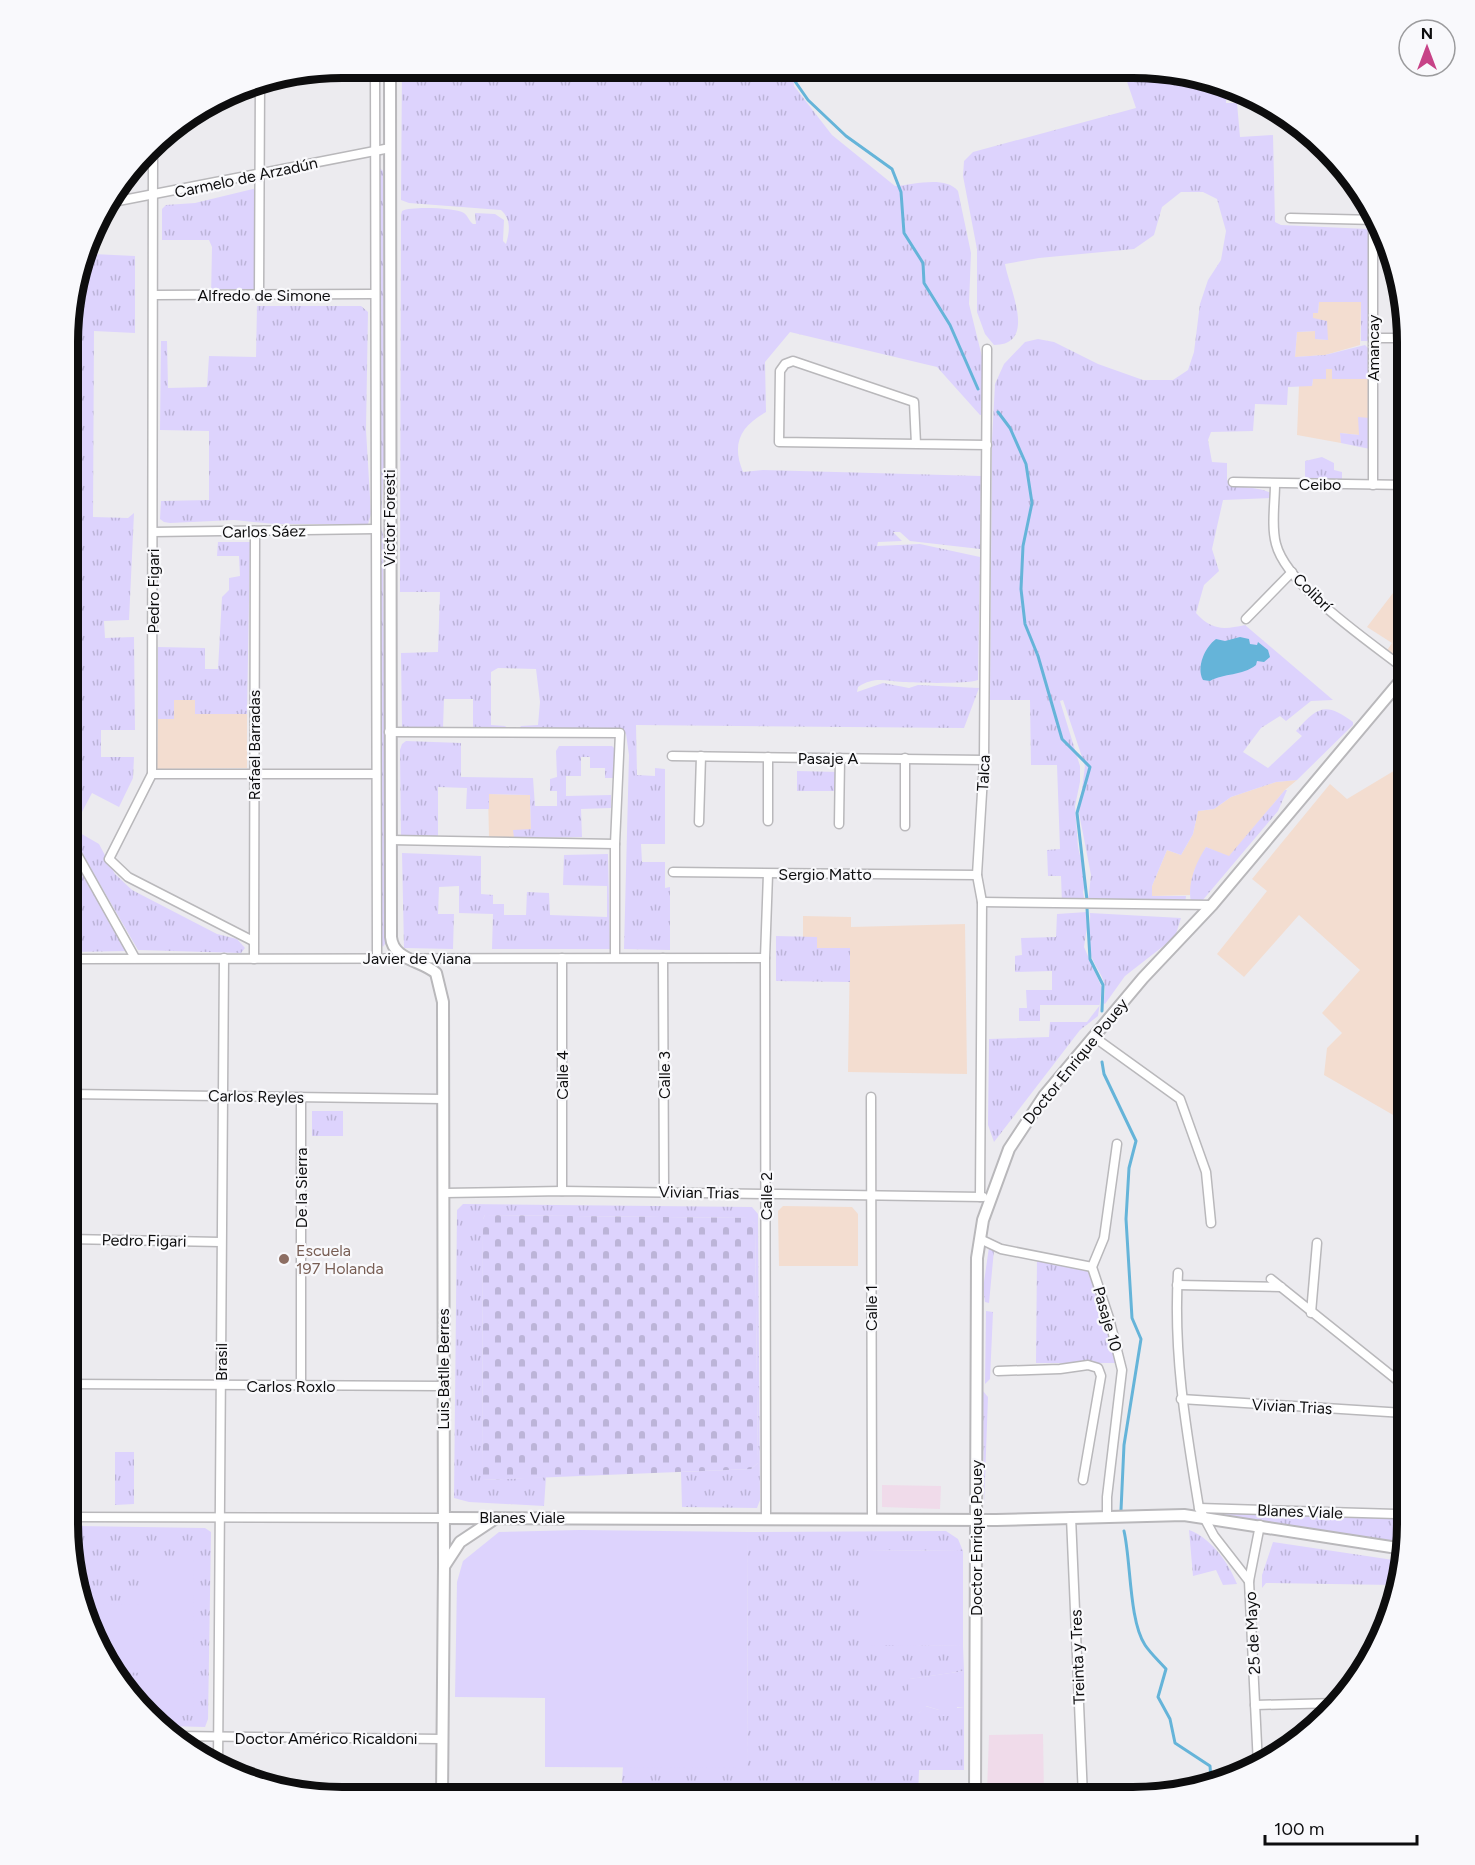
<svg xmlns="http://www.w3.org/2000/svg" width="1475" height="1865" font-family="Figtree,sans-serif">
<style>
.commercial{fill:#f0dbea}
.industrial{fill:#f3ddd0}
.grass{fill:url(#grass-tufts)}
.cemetery{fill:url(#cemetery-stones)}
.garden{fill:#ddd3fd}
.water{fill:#65b4d9}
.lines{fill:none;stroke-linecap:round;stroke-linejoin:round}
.stream{stroke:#65b4d9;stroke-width:3}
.minor-casing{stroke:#b9b8bb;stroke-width:11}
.tertiary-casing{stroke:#b9b8bb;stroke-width:14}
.minor{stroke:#fff;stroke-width:8}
.tertiary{stroke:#fff;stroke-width:10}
.education-dot{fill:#8d6e63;stroke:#f9f9fc;stroke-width:2}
.labels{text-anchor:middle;stroke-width:4.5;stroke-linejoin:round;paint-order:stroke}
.street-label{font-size:16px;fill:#0d0d0e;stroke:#f9f9fc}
.education-label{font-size:16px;fill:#785e54;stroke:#f9f9fc;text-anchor:start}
.rim{fill:none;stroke:#0d0d0e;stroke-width:8}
</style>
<defs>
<pattern id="grass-tufts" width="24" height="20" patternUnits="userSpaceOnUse" patternTransform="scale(1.5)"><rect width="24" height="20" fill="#ddd3fd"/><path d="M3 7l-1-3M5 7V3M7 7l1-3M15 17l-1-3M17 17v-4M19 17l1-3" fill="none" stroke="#bcb4d8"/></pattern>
<pattern id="cemetery-stones" width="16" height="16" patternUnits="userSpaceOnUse" patternTransform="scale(1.5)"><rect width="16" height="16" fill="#ddd3fd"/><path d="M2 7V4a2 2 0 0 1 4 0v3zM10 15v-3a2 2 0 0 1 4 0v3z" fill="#bcb4d8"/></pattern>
</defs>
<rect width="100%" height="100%" fill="#ecebef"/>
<g class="commercial">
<polygon points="882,1485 941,1486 940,1509 882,1507"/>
<polygon points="1043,1734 1044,1797 987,1792 989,1735"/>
</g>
<g class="industrial">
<polygon points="1319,302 1361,302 1360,345 1325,355 1295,357 1297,332 1315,331 1316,339 1328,340 1313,318 1313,313 1318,313"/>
<polygon points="1333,368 1333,379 1369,379 1370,418 1359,435 1340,433 1341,443 1297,435 1299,386 1312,386 1313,379 1326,379 1326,369"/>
<polygon points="1403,580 1407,583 1407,656 1401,664 1386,652 1392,643 1367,627"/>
<polygon points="174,700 195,700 195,714 247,714 247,768 157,769 158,719 174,719"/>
<polygon points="1407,763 1407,1123 1324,1075 1327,1048 1342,1033 1322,1013 1360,970 1299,915 1244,977 1217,954 1267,891 1252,879 1330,784 1347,799"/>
<polygon points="1297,780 1285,790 1229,857 1206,847 1194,871 1190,895 1152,896 1152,886 1167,850 1181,855 1193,834 1198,811 1214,809 1231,797 1276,782"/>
<polygon points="488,794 530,795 531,830 514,830 514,838 489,837"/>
<polygon points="803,916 851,917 851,927 965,924 967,1074 848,1072 850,949 817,948 803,937"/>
<polygon points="783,1206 852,1207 858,1214 858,1266 779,1266 778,1211"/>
</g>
<g class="grass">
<path d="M402 68H450V71L459 77 472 68 793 69 794 86 832 135 895 186C913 185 945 175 958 191L971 253 969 304 986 373 985 415H980L937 367 790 332 765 362 766 412C741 426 731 443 743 472L763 470 981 476 980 549 910 541 900 532H893L902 541 878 542 877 546 920 544 980 557 978 680C968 684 917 683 903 682 885 681 875 676 858 687L857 692 883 683 909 688 918 685 979 688 964 728 636 725 637 775 655 776V768L665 769V844H641L642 862H665V888L670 887V950L624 949 629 755 626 734 622 730 519 729 521 726 538 725 540 702 536 669 498 668 491 672V725L505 726 509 729H473V699H444L443 728H402L401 653 438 652 440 592H400L401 215 402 211C412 206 455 208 464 213 468 216 469 221 473 224H476L475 213 495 214 504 220 503 241 506 244C510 231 511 219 501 210L409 203 401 200Z"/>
<path d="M1123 70H1169L1226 91V103H1237L1240 137 1273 135 1275 222 1281 225 1367 229 1370 233 1369 341H1361V302H1319L1318 313H1313V318L1327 321 1328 340 1315 339V331L1297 332 1295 357 1325 355 1365 345 1370 350 1369 379H1332V369H1326V379H1313L1312 386 1288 387 1287 405 1255 404 1253 431 1211 432 1208 440 1212 462 1227 463V480C1241 491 1260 485 1274 495L1272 498 1223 500 1212 549 1219 571 1204 585 1196 613C1211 630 1223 630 1245 625L1333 700 1311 701 1286 721 1280 716 1261 728 1243 752 1268 768 1302 736 1296 731C1318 706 1326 702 1353 722V725L1297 780 1276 782 1231 797 1214 809 1198 811 1193 834 1181 855 1167 850 1152 886V896H1186L1185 904 1088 902 1091 875 1079 813 1085 766 1063 700 1060 701 1080 766V782L1075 806 1078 847 1086 881 1083 892 1085 903H1062L1061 876H1048L1047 850 1060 849 1057 765H1031L1030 700H990L992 440 995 384 1004 364 1025 342 1038 339 1054 342 1098 364 1143 380H1173L1188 370 1194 352 1200 304 1208 280 1221 260 1226 231 1217 199 1203 192H1181L1162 207 1154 235 1134 249 1039 258 1005 264C1009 288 1038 345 994 345L985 334 977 312V249L963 176 964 161 973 152 1136 108Z"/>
<polygon points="380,168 383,171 384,462 381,525 383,535 386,942 383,947 380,942 382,789 376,170"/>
<polygon points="257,188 257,296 248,300 211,298 212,247 209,240 162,240 162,209 166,205 195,203"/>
<polygon points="94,235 93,254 135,256 135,333 94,331 93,517 128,518 134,513 129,620 104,621 105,638 134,637 135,730 101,730 101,757 134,757 133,778 119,807 92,793 73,829 99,844 115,874 132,890 217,934 237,939 245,948 241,953 138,950 69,831 70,306"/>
<polygon points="257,306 361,306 368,312 366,430 371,514 368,524 275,524 234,520 170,523 164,522 160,519 161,501 209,500 209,431 160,430 161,341 167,341 168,388 207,387 209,356 256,357"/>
<polygon points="1358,417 1370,418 1370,449 1341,443 1340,433 1359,435"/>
<polygon points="1322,457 1334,463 1334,470 1342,472 1342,488 1305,486 1305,461"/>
<polygon points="218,542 250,542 247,714 195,714 195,700 174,700 174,719 158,719 158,647 205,648 205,669 218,669 222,597 229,590 229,578 240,576 239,556 217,556"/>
<polygon points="406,741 461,743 461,777 533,778 535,806 557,806 557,791 550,791 550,779 557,777 556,751 559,746 612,746 614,748 614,778 605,778 605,768 590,768 590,757 581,757 581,776 566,776 566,796 611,795 611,808 581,809 582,837 514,838 513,830 531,829 530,795 489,794 489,809 466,809 467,788 438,787 438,836 401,836 400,750 402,744"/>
<polygon points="797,771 839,772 839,791 797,791"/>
<path d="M1285 790H1287L1278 811 1202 901 1191 902C1187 884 1196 862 1206 847L1229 856Z"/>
<polygon points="69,848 127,951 69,952"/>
<polygon points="402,853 481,856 481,894 493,895 493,904 504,904 504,915 526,915 527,892 549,893 550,915 607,917 607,886 563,885 564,855 608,854 610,949 492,949 493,914 459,913 459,886 439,887 438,914 454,914 453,949 404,948"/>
<polygon points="1087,912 1088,921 1084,947 1102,988 1098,1016 1080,1030 994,1142 988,1125 989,1039 1049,1037 1050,1022 1087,1022 1100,1005 1040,1005 1040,1021 1019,1021 1019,1008 1027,1008 1026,990 1052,990 1052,971 1015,972 1015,956 1022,955 1021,938 1056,937 1057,914"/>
<path d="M1090 913 1181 918 1175 937 1125 976 1105 1004 1103 1003C1111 975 1092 971 1089 946 1087 935 1091 924 1090 913Z"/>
<polygon points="776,936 817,937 817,948 850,948 850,982 776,981"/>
<rect x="312" y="1111" width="31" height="25"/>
<polygon points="463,1204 752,1207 758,1214 760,1500 757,1508 682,1507 681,1472 751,1469 758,1463 755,1224 749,1218 485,1215 483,1219 482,1480 546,1477 544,1506 469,1502 454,1498 457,1210"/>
<polygon points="989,1247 994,1250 989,1303 985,1302 983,1289"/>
<polygon points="1037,1259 1088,1270 1119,1363 1036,1363"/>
<polygon points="986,1311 993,1312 990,1379 985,1384"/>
<polygon points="983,1391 988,1397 984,1506"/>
<polygon points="115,1452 134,1452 134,1504 115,1505"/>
<polygon points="1211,1514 1392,1515 1399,1519 1402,1539 1395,1541 1219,1517"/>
<polygon points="77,1526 205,1528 211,1532 208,1719 205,1727 166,1726 104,1660 77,1595 68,1531"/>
<path d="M1189 1530C1210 1537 1229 1563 1237 1584L1223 1585 1216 1570 1193 1576Z"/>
<polygon points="946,1531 958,1539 963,1551 866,1550 866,1644 963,1646 964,1671 910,1679 919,1713 925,1706 939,1710 964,1707 964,1770 919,1770 918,1797 621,1797 623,1767 747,1767 748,1532"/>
<polygon points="1273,1542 1400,1561 1400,1564 1393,1585 1266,1583 1262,1588 1262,1575"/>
</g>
<polygon class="cemetery" points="485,1215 750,1218 755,1224 758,1463 751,1469 482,1480 483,1219"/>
<g class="garden">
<polygon points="579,1530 748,1532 747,1768 545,1767 545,1698 455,1697 457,1582 463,1561 499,1532"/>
<polygon points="866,1550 963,1551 963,1646 866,1645"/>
<path d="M142 1557H194L193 1715 155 1714 144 1703V1673L116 1672C97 1652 91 1631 91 1604L142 1605Z"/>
<polygon points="964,1671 964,1707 957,1707 957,1716 941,1716 939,1710 926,1706 919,1713 908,1702 909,1679"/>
</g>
<path class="water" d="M1240 637 1249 639 1250 644 1257 645 1258 642 1268 650 1270 657 1264 662 1257 661 1256 665C1242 676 1224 673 1210 681L1203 680C1196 667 1205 647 1216 639L1225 641Z"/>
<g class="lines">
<g class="stream">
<polyline points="792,69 792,77 808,100 846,136 892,169 901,192 904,233 923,263 924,283 950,325 978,389"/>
<polyline points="998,412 1010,428 1026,464 1032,503 1023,546 1021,589 1025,624 1038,656 1062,739 1090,767 1077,813 1087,900"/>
<polyline points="1087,908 1090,959 1103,985 1102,1011"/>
<polyline points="1102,1062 1104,1074 1136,1141 1129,1168 1126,1219 1132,1318 1141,1339 1124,1445 1121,1510"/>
<path d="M1124 1531C1131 1561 1129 1621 1145 1645 1151 1654 1159 1661 1166 1669L1158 1697 1170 1719 1175 1743 1210 1766 1211 1779"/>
</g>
<defs>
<g id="minor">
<polyline points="375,68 377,957"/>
<polyline points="153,145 152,774 109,859 128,877 253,941"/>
<polyline points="103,207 108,203 390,148"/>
<polyline points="1290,218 1377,220"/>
<polyline points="259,294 260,81"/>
<polyline points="154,295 373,294"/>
<polyline points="1373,338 1407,338"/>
<polyline points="916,444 914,402 793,361 785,364 780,371 779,442 987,445"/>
<polyline points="1233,482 1407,485"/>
<path d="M1275 484C1275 503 1271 526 1276 544 1287 587 1372 643 1407 671"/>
<polyline points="1373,485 1373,211"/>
<polyline points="153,532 375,529"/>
<polyline points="1246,619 1292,572"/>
<polyline points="389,732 620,733 615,844 615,957"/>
<polyline points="672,756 984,760"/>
<polyline points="768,757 768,821"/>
<polyline points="905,758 905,826"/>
<polyline points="152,774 376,774"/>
<polyline points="699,822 701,756"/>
<polyline points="839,824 840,758"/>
<polyline points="69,840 135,958"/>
<polyline points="391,840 615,844"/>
<polyline points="673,872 977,875"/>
<polyline points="982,902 1212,905"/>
<polyline points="562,958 562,1191"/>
<polyline points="663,958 664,1192"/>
<polyline points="69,959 765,958"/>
<polyline points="254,959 255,531"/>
<polyline points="1094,1037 1180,1099 1206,1172 1211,1223"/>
<polyline points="68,1094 444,1099"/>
<polyline points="871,1097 872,1519"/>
<polyline points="444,1193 562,1191 983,1197"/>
<polyline points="980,1197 982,902 977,875 984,760 987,349"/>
<polyline points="68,1239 220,1242"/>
<polyline points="980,1239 1001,1249 1092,1267"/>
<path d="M1178 1273C1173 1353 1186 1429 1199 1508"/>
<polyline points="1271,1279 1402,1384 1407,1459"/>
<polyline points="1177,1285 1281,1287"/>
<polyline points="1311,1313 1317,1243"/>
<polyline points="998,1371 1060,1369 1088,1365 1098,1368 1101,1376 1083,1480"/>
<polyline points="68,1384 443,1386"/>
<polyline points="301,1386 301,1097"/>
<polyline points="1181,1399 1404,1413"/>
<polyline points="68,1517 444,1518"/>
<polyline points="1071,1517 1083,1797"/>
<polyline points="1107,1517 1107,1497 1122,1370 1109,1318 1092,1267 1104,1238 1117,1144"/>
<polyline points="766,1518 765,958 768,874"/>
<polyline points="1249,1581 1214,1536 1199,1508 1396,1514 1407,1523"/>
<polyline points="1255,1705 1338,1703"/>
<polyline points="175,1736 442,1739"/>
<polyline points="218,1765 224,958"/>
<polyline points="1258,1765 1249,1581 1260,1525"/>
</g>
<g id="tertiary">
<path d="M390 68 391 937C393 960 421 960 436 973L443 1002 444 1565 442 1797"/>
<polyline points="444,1518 996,1520 1184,1515 1404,1549"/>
<polyline points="445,1565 460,1542 496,1518"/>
<polyline points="975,1797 977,1258 983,1220 1009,1149 1044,1096 1143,978 1212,905 1407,673"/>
</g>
</defs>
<use href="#minor" class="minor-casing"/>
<use href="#tertiary" class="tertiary-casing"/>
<use href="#minor" class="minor"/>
<use href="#tertiary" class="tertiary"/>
</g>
<circle class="education-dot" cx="284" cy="1259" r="6"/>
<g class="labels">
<g class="street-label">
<text transform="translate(246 177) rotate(-12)" y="6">Carmelo de Arzadún</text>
<text x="264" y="301">Alfredo de Simone</text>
<text transform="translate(1373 348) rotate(-90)" y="6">Amancay</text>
<text x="1320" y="490">Ceibo</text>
<text transform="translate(389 518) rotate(-90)" y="6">Víctor Foresti</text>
<text transform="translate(264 531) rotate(-1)" y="6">Carlos Sáez</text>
<text transform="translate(153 591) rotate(-90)" y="6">Pedro Figari</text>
<text transform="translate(1313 592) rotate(44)" y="6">Colibrí</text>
<text transform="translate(254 745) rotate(-90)" y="6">Rafael Barradas</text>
<text x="828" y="764">Pasaje A</text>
<text transform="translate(983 773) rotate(-87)" y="6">Talca</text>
<text x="825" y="880">Sergio Matto</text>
<text x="417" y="964">Javier de Viana</text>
<text transform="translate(1075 1061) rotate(-51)" y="6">Doctor Enrique Pouey</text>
<text transform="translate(562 1075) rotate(-90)" y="6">Calle 4</text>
<text transform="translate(664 1075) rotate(-90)" y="6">Calle 3</text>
<text transform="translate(256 1096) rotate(1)" y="6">Carlos Reyles</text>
<text transform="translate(301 1188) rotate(-90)" y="6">De la Sierra</text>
<text transform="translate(699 1192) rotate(1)" y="6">Vivian Trias</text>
<text transform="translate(766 1196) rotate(-90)" y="6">Calle 2</text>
<text transform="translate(144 1240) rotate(1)" y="6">Pedro Figari</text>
<text transform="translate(871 1308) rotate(-90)" y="6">Calle 1</text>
<text transform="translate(1108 1319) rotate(74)" y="6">Pasaje 10</text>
<text transform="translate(221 1362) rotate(-90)" y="6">Brasil</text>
<text transform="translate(443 1369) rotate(-90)" y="6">Luis Batlle Berres</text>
<text x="291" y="1392">Carlos Roxlo</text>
<text transform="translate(1292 1406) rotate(3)" y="6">Vivian Trias</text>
<text transform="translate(1300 1511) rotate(2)" y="6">Blanes Viale</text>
<text x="522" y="1523">Blanes Viale</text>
<text transform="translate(976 1538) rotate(-90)" y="6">Doctor Enrique Pouey</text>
<text transform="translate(1252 1633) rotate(-93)" y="6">25 de Mayo</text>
<text transform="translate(1077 1657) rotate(-92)" y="6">Treinta y Tres</text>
<text x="326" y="1744">Doctor Américo Ricaldoni</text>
</g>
<g class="education-label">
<text x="296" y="1256">Escuela<tspan x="296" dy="18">197 Holanda</tspan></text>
</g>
</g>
<path d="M0 0H1475V1865H0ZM342 78H1133A264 264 0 0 1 1397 342V1523A264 264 0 0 1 1133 1787H342A264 264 0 0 1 78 1523V342A264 264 0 0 1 342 78Z" fill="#f9f9fc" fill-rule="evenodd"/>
<path class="rim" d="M342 78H1133A264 264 0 0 1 1397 342V1523A264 264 0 0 1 1133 1787H342A264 264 0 0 1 78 1523V342A264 264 0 0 1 342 78Z"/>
<g transform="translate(1427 48)"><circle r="28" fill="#f9f9fc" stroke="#9b9b9d" stroke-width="1.5"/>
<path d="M0-4.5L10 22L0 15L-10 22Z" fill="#c74387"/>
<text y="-9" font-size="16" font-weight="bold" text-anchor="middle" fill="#0d0d0e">N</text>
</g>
<path d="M1265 1835v9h152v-9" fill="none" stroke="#0d0d0e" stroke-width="3"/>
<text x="1274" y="1835" font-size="18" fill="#0d0d0e" stroke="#f9f9fc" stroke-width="4.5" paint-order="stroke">100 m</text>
</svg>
